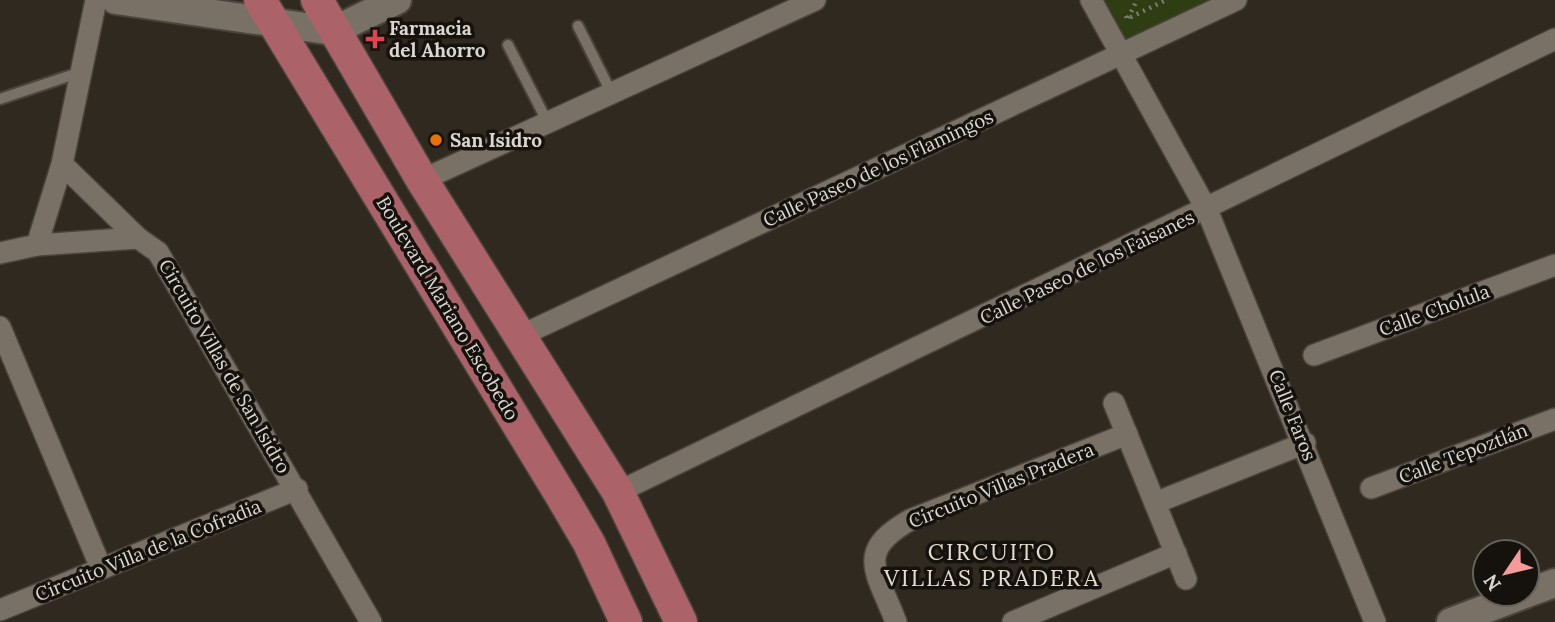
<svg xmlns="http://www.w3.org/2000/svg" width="1555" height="622" font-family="Lora,serif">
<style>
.green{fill:#2f3d13}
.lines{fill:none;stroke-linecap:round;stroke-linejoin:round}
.lane-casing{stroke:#4b443d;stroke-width:14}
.street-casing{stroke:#4b443d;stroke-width:24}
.secondary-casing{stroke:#4b443d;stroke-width:32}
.primary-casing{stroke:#4b443d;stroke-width:35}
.path{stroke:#817b73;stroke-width:4.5;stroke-dasharray:2 5;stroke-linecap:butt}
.lane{stroke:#797166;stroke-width:10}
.street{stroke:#797166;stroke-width:21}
.secondary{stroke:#797166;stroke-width:28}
.primary{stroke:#ab6268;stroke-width:32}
.health-dot{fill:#e0444e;stroke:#15120e;stroke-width:2.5}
.food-dot{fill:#e8710a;stroke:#15120e;stroke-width:2.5}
.labels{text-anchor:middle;stroke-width:7;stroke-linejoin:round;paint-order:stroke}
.poi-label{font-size:19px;font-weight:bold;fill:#dbd6d0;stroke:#15120e;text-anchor:start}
.street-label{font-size:19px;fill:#dbd6d0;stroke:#15120e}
.quarter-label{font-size:23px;letter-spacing:2px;fill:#e5dccf;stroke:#15120e}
</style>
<rect width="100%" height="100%" fill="#30291f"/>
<polygon class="green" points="1103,0 1212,0 1124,40"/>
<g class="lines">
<defs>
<g id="lane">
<polyline points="578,26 612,94"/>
<polyline points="508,45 548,123"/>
<polyline points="0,99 81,72"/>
</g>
<g id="street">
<polyline points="1091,0 1207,210 1375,622"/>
<polyline points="62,164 138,238 158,252 371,622"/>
<polyline points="422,180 815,0"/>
<polyline points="37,245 62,164 96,0"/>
<polyline points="0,253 37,245 138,238"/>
<polyline points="0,327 101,568"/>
<polyline points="520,336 1236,0"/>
<polyline points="1314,355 1555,265"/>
<polyline points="1114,403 1186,579"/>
<polyline points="1371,488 1555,419"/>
<polyline points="618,492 1555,39"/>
<polyline points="1155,503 1305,443"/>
<polyline points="0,610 297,489"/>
<path d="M896 622C877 572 854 552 910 520L1127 434"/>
<polyline points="1013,622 1176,553"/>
</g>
<g id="secondary">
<polyline points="116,0 333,31 397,0"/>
<polyline points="1527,593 1555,583"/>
<polyline points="1451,622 1525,594"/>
</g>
<g id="primary">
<polyline points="260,0 562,497 589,543 626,622"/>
<polyline points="317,0 422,180 618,492 681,622"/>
</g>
</defs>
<use href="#lane" class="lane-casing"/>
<use href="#street" class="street-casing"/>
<use href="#secondary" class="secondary-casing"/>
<use href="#primary" class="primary-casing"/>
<g class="path">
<polyline points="1126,16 1127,19 1166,0"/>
<polyline points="1128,18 1137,0"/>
</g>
<use href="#lane" class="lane"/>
<use href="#street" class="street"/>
<use href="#secondary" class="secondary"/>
<use href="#primary" class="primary"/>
</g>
<path class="health-dot" d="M371.5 28.5h7v7h7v7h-7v7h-7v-7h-7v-7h7z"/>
<circle class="food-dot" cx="436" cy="140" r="7"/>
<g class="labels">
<g class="poi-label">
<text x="389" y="35">Farmacia<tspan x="389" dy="22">del Ahorro</tspan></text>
<text x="450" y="147">San Isidro</text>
</g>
<g class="street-label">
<text transform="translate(878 168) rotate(-25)" y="7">Calle Paseo de los Flamingos</text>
<text transform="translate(1087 267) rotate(-26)" y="7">Calle Paseo de los Faisanes</text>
<text transform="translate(448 308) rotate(59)" y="7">Boulevard Mariano Escobedo</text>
<text transform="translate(1434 310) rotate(-20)" y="7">Calle Cholula</text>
<text transform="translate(225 366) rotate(60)" y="7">Circuito Villas de San Isidro</text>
<text transform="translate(1293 415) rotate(68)" y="7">Calle Faros</text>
<text transform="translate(1463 453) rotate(-21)" y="7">Calle Tepoztlán</text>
<text transform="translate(1001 485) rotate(-22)" y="7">Circuito Villas Pradera</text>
<text transform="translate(148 550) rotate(-22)" y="7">Circuito Villa de la Cofradia</text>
</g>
<g class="quarter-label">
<text x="992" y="560">CIRCUITO<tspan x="992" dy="26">VILLAS PRADERA</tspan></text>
</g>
</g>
<g transform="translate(1506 573) rotate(235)"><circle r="33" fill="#15120e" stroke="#64605c" stroke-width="2"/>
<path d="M0-5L12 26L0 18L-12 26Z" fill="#f59b99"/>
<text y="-10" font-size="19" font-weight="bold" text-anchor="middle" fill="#dbd6d0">N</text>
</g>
</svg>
